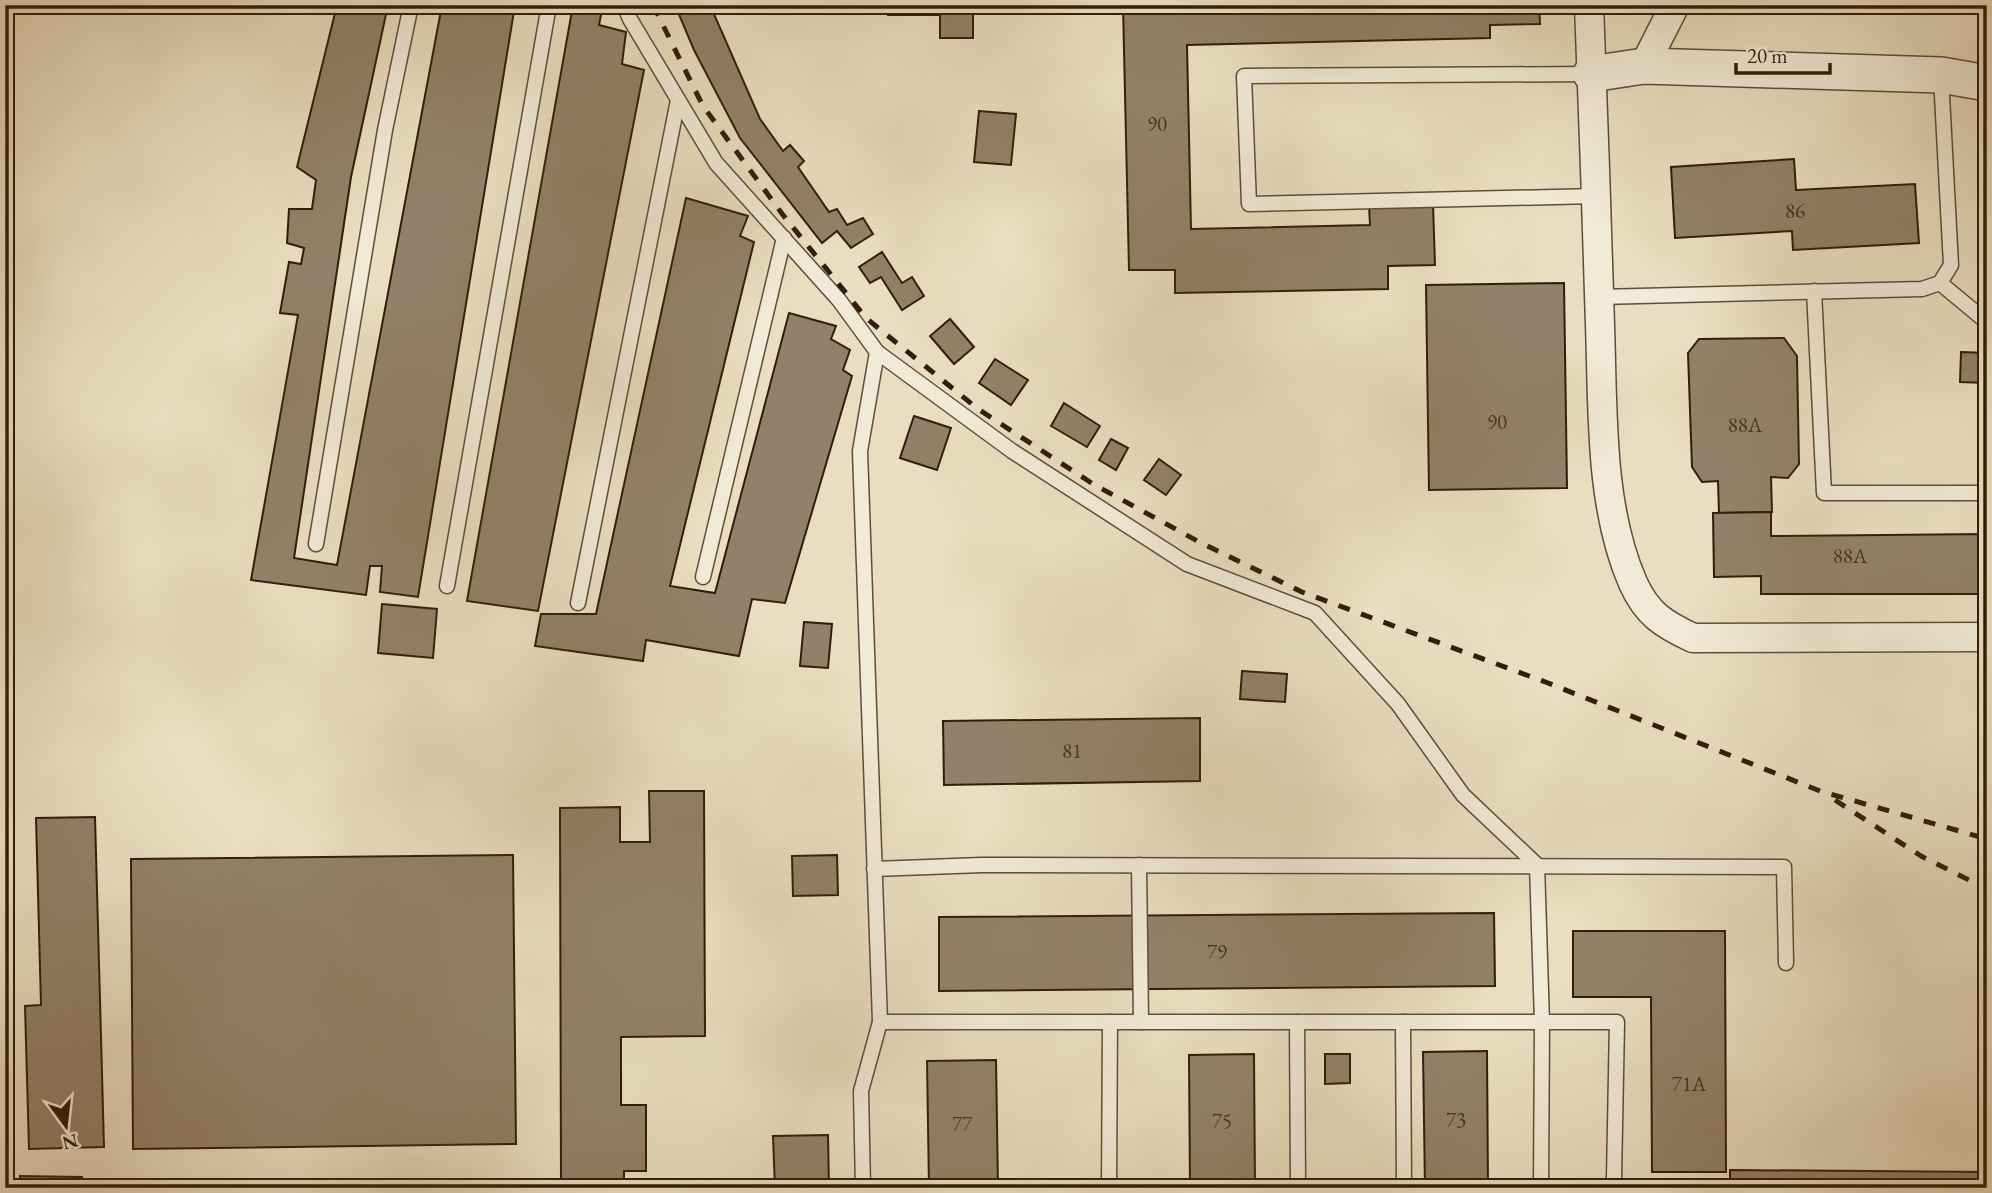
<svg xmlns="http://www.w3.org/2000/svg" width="1992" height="1193" font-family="'EB Garamond',serif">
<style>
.building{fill:#92816a;stroke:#331c0c;stroke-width:2}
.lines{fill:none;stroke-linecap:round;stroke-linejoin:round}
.service-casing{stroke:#604c39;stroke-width:17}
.minor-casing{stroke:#604c39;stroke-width:31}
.tertiary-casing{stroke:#604c39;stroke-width:38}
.service{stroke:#f1ead6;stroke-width:14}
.minor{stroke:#f1ead6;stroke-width:28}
.tertiary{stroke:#f1ead6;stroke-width:35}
.rail{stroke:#331c0c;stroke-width:5;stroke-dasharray:12 12;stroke-linecap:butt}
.labels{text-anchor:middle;stroke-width:5;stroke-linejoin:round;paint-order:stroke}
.number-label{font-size:21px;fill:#4b3524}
</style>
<rect width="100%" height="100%" fill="#e9dec0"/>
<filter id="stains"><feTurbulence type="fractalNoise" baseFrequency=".00286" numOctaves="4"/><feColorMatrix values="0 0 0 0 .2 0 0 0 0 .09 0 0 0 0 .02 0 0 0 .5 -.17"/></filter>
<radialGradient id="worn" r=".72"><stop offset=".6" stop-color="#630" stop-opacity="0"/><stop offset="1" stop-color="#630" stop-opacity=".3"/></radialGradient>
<g class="building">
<polygon points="337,5 388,5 351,177 294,558 337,565 442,5 515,5 418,597 380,592 382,566 370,566 366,595 251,580 298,315 280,313 289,262 301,264 304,248 287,243 289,209 312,209 316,180 297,167"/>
<polygon points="573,5 603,5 599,25 626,32 622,64 644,70 538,611 467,601"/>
<polygon points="675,5 710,5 760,119 783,151 790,145 804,161 798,167 829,212 837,209 847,225 863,218 873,234 851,248 837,231 822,243 740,138 694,50"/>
<polygon points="888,5 973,5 973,38 940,38 940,15 888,15"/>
<polygon points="1123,5 1539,5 1540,24 1490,25 1490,38 1187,45 1191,229 1370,225 1369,206 1433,204 1435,265 1388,266 1388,289 1175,293 1175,270 1129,270"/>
<polygon points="979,111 1016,114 1011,165 974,162"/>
<polygon points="1794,159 1796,190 1915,184 1919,243 1793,250 1792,231 1675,238 1671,167"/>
<polygon points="686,198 748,216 740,236 754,242 670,586 715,593 789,313 836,326 831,339 850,350 843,370 852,376 785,603 752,599 739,656 646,640 643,661 535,646 541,614 596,614"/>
<polygon points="882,252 902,283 912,277 924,296 902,310 881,277 870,283 859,267"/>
<polygon points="1564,283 1567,488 1429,490 1426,285"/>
<polygon points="950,319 974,347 954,364 930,336"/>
<polygon points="1784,338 1797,356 1799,464 1788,478 1771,477 1772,512 1719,513 1718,481 1702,482 1692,467 1688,353 1699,339"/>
<polygon points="1961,352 1987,353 1987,383 1960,382"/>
<polygon points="995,359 1028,380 1011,405 979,383"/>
<polygon points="1064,403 1100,426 1087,447 1051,426"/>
<polygon points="914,416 951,428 937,470 900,458"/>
<polygon points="1111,439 1128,448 1116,470 1099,460"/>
<polygon points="1159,459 1181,475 1166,495 1144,480"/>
<polygon points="1771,512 1771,536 1987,534 1987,594 1761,594 1761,576 1714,577 1713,513"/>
<polygon points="382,604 437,609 433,658 378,653"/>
<polygon points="804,622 832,624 828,668 800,666"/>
<polygon points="1242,671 1287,674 1285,702 1240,699"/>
<polygon points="1200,718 1200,781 944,785 943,721"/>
<polygon points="649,791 704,791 705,1036 621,1037 621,1105 646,1105 646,1171 624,1171 624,1188 561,1188 560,808 620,807 620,842 650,842"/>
<polygon points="95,817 104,1147 29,1149 25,1006 41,1005 36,818"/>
<polygon points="513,855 516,1144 133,1149 131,859"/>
<polygon points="837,855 838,895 793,896 792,856"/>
<polygon points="5,863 10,863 11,936 5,936"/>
<polygon points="1494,913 1495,986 939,991 939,917"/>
<polygon points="1573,931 1725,931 1726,1172 1652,1172 1651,997 1573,997"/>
<polygon points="1487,1051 1488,1188 1425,1188 1423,1052"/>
<polygon points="1254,1054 1255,1188 1190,1188 1189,1055"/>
<polygon points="1325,1054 1350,1054 1350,1083 1325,1084"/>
<polygon points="996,1060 998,1188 929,1188 927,1061"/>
<polygon points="828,1135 829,1188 775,1188 773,1136"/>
<polygon points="1730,1170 1987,1172 1987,1188 1730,1188"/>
<polygon points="20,1176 82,1177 82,1188 20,1188"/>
</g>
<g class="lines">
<defs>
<g id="service">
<polyline points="624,5 630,19 716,163 839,300 877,352 1012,451 1187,564 1315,613 1398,704 1463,795 1537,865 1542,1022 1541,1188"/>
<polyline points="1591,74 1244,76 1249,204 1596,196"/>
<polyline points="1940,283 1987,322"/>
<polyline points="1814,291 1824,493 1987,493"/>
<polyline points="1599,297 1922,289 1940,283 1951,265 1941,77"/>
<polyline points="316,544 385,130 411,5"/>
<polyline points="703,577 784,238"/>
<polyline points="447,586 549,5"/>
<polyline points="578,603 678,100"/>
<polyline points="1139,865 1141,1022"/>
<polyline points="874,869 982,865 1784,867 1786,963"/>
<polyline points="880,1022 1617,1022 1614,1178"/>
<polyline points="1297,1022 1298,1188"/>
<polyline points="1403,1022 1404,1188"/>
<polyline points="863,1188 861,1091 880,1022 860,451 877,352"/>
<polyline points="1109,1188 1110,1022"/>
</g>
<g id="minor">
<path d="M1589 5C1593 112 1597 218 1600 325 1603 408 1599 506 1633 583 1647 614 1663 624 1693 638L1987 637"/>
<polyline points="1644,66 1675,5"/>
</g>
<polyline id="tertiary" points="1591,74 1644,66 1941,75 1987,83"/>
</defs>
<use href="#service" class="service-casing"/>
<use href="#minor" class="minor-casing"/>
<use href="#tertiary" class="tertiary-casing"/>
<use href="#service" class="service"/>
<use href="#minor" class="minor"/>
<use href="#tertiary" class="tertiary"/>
<g class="rail">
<polyline points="653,5 703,106 783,215 866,318 978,409 1093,484 1201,543 1302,592 1548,683 1820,791 1987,839"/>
<polyline points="1835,800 1921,856 1987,889"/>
</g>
</g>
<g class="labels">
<g class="number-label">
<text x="1157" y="131">90</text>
<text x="1795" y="218">86</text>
<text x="1497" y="429">90</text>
<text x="1745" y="432">88А</text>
<text x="1850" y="563">88А</text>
<text x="1072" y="758">81</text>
<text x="1217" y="959">79</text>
<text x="1689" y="1091">71А</text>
<text x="1456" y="1127">73</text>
<text x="1222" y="1128">75</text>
<text x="962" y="1131">77</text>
</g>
</g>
<rect width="1992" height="1193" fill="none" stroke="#e9dec0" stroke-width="28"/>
<rect x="7" y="7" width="1978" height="1179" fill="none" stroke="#331c0c" stroke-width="3.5"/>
<rect x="14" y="14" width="1964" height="1165" fill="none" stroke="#331c0c" stroke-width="2"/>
<g transform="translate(66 1126) rotate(165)" stroke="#f1ead6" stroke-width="5" paint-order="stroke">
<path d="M0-5L12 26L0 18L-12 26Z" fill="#331c0c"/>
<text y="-10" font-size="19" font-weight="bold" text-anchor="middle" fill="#331c0c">N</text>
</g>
<path d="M1736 63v10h94v-10" fill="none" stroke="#331c0c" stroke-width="3.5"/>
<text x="1747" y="63" font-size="21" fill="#331c0c" stroke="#f1ead6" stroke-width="5" paint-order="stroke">20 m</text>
<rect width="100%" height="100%" filter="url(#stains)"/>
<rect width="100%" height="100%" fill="url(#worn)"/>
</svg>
